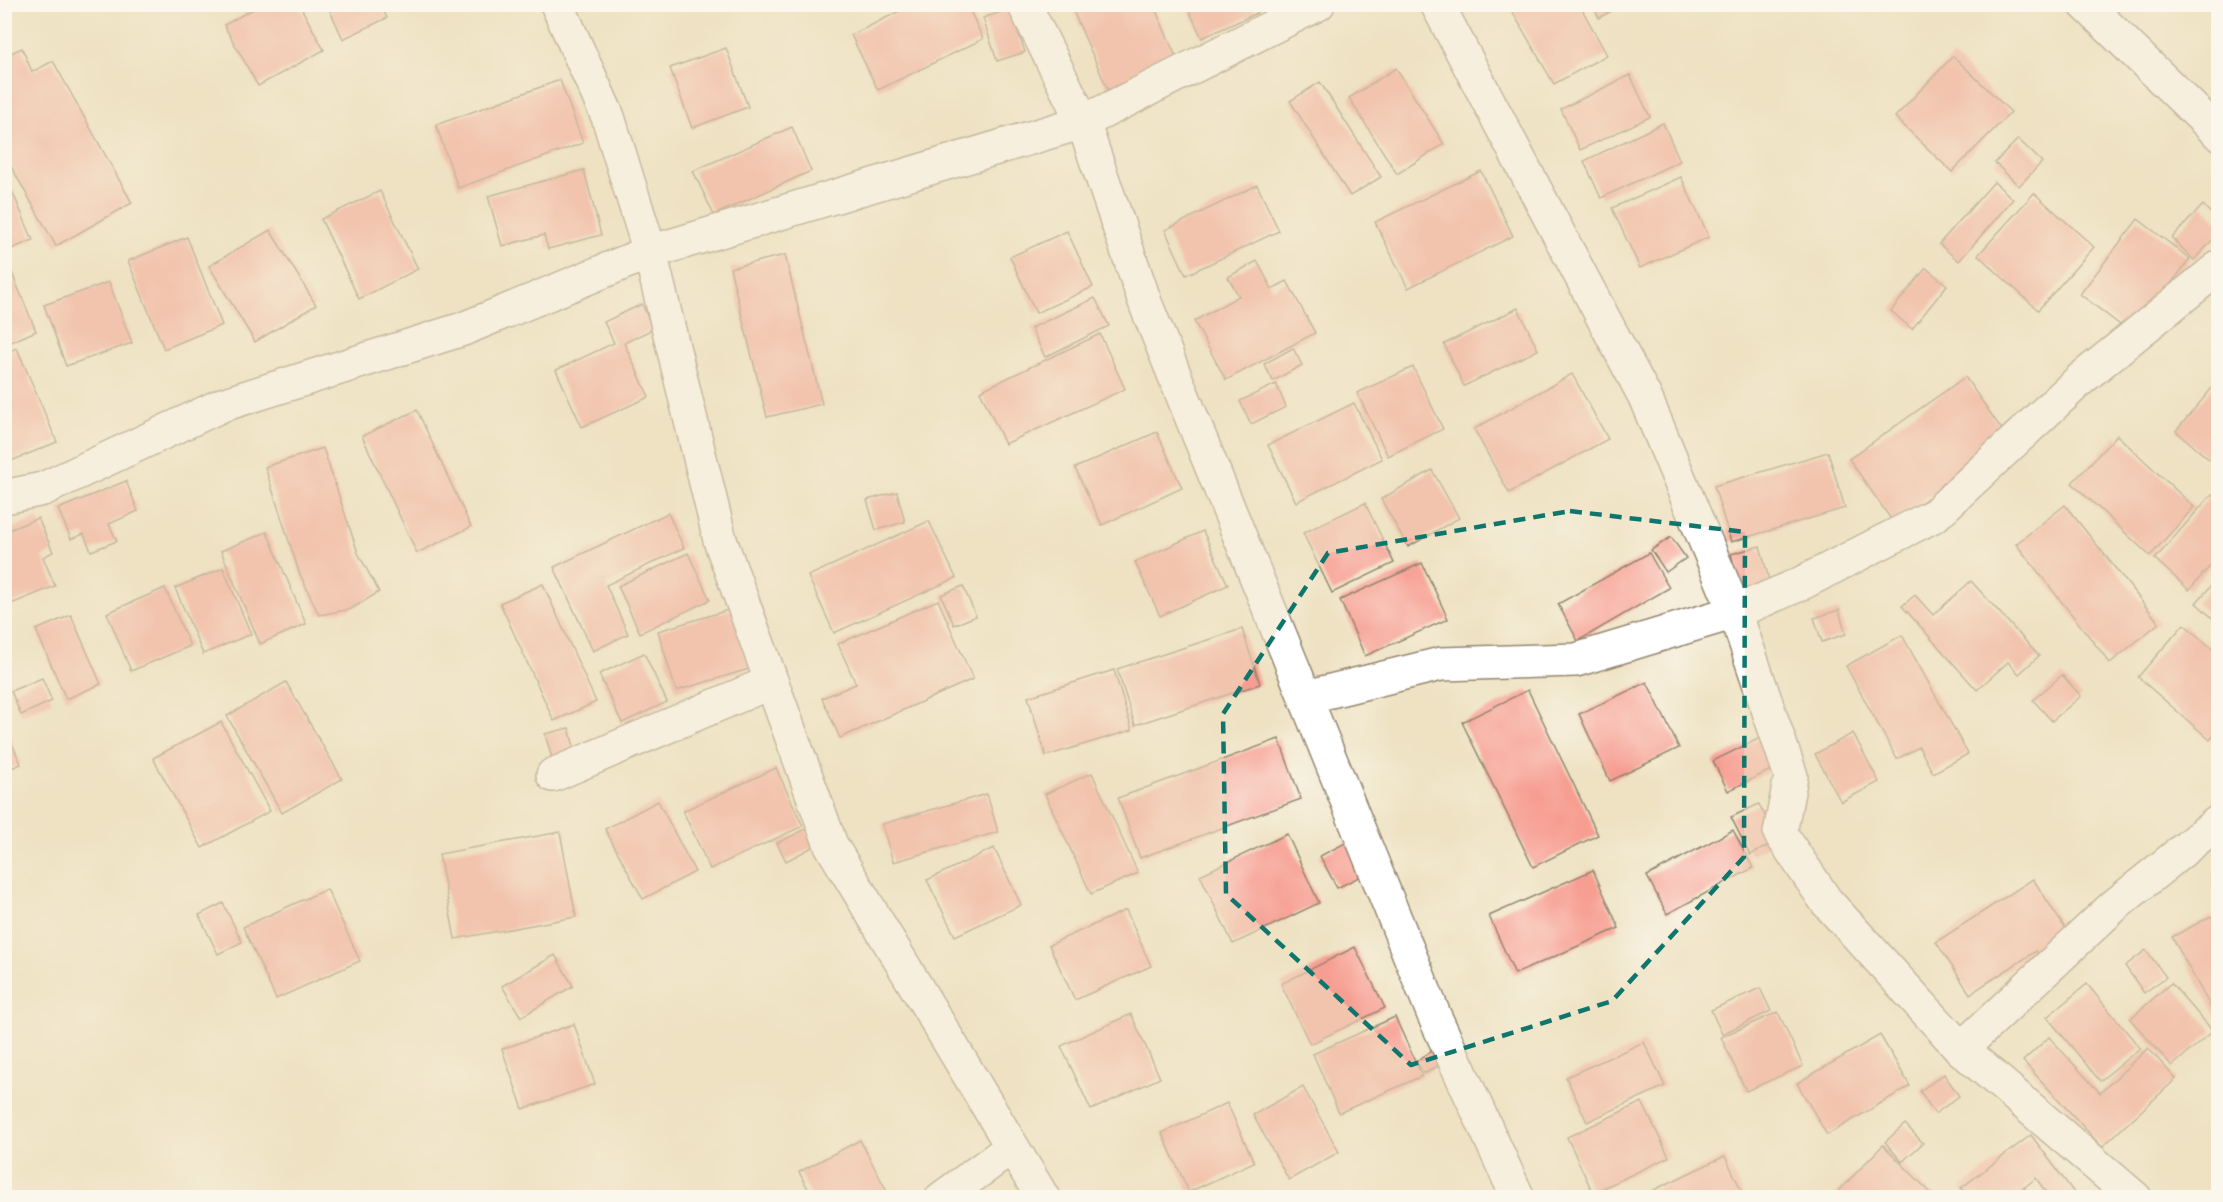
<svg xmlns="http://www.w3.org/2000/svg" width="2223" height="1202" font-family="Pangolin,sans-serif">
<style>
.building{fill:#f79e92}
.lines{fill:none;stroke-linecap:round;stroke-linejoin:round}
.minor-casing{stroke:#948670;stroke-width:36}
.minor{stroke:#fff;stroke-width:33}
.marked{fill:none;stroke:#0f766e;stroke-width:4.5;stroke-dasharray:12 8;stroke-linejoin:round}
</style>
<rect width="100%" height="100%" fill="#fbf7ec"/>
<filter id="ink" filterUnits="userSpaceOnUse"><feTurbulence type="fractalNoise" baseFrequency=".0167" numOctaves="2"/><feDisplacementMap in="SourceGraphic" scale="12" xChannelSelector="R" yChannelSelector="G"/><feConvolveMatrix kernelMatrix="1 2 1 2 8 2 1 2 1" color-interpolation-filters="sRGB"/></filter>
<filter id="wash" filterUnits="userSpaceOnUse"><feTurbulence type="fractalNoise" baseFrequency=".008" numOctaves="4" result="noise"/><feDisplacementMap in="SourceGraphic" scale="24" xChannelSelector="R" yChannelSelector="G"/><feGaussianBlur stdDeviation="1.35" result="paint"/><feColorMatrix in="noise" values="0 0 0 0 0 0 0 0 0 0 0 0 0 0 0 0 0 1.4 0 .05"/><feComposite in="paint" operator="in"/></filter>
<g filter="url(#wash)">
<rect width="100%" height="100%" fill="#eee2c3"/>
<g id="blocks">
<g class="building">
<polygon points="262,4 299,4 324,50 258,86 224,25"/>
<polygon points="327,4 380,4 387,18 343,39"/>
<polygon points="914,4 967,4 983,39 878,90 851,35"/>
<polygon points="1070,4 1153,4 1177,59 1108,90"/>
<polygon points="1186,4 1253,4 1257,13 1202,38"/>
<polygon points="1508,4 1579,4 1607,55 1554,84"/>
<polygon points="1592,4 1624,4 1599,18"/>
<polygon points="1010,9 1025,52 997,61 983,18"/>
<polygon points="22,48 32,72 53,61 132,203 56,246 4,154 4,56"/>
<polygon points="726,48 748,107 692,128 670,68"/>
<polygon points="1953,56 2011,112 1952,172 1895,117"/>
<polygon points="1396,68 1444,144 1397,174 1349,98"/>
<polygon points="1630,75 1650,117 1580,150 1561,109"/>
<polygon points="560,80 583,143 458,188 436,125"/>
<polygon points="1320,82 1381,177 1350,196 1290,101"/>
<polygon points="1663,123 1680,161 1601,198 1584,161"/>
<polygon points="792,127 811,171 714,215 693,171"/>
<polygon points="2018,139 2042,162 2019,186 1995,163"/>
<polygon points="584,170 601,235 548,249 544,235 502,246 488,196"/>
<polygon points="1481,171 1513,236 1408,288 1375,222"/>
<polygon points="1681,177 1709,237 1640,268 1612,208"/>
<polygon points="1994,182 2013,199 1959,261 1939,244"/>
<polygon points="1257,185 1279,231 1186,275 1165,230"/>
<polygon points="12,191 33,240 4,252 4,194"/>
<polygon points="380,191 418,269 359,299 321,219"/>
<polygon points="2034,193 2094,247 2038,310 1978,255"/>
<polygon points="2203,205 2218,221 2218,234 2194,260 2172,238"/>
<polygon points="2138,219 2190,259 2132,334 2080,294"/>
<polygon points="270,230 316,305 255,342 209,266"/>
<polygon points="1067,231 1093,287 1036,313 1010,257"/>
<polygon points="187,237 222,325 164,349 128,261"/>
<polygon points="785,255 822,404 767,417 730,268"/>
<polygon points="1257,261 1272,289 1287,281 1315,333 1226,380 1194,321 1239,296 1228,277"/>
<polygon points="1926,268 1947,285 1912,329 1891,311"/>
<polygon points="12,273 36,331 4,345 4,276"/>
<polygon points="109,282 132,343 66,366 44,305"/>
<polygon points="1095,298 1109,326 1045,357 1031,328"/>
<polygon points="642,304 653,329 624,343 649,397 582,427 556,370 614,343 604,322"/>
<polygon points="1518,308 1538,350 1464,386 1444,344"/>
<polygon points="1100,334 1125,389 1005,444 980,391"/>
<polygon points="17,348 57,442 4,464 4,353"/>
<polygon points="1293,348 1302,365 1273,381 1264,364"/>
<polygon points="1413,367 1443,429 1388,456 1357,393"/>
<polygon points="1572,374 1608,439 1509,493 1474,429"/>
<polygon points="1965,377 2010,441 1893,522 1849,459"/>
<polygon points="2218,381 2218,467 2176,431"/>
<polygon points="1276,384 1286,407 1251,424 1240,401"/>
<polygon points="1354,403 1382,459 1296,502 1268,445"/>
<polygon points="417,410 471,527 417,553 362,436"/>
<polygon points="1157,432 1182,488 1102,525 1075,468"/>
<polygon points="2117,435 2194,507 2150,556 2072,483"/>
<polygon points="323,448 358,553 379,592 351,609 319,615 299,572 265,467"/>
<polygon points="1828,452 1845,508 1731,542 1714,486"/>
<polygon points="1432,470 1459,518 1408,547 1381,499"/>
<polygon points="126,481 138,511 109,524 117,541 91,551 84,534 71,539 58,509"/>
<polygon points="897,492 905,522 876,530 867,500"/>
<polygon points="2212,494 2218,500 2218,557 2189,590 2155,559"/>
<polygon points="1365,503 1394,563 1332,593 1303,533"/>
<polygon points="2065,505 2159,623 2110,663 2016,544"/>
<polygon points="668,513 684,548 606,585 628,634 593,651 554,567"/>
<polygon points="38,518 53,552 43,557 55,586 4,607 4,553 7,552 4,532"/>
<polygon points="929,521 956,578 834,633 808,576"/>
<polygon points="1203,531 1228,585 1160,616 1135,562"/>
<polygon points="267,532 306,624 260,644 221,551"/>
<polygon points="1671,537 1686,558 1666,572 1651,550"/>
<polygon points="1760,546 1771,587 1741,595 1731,554"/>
<polygon points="688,553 710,600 640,633 618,586"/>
<polygon points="1649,553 1669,588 1578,641 1558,604"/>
<polygon points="1422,563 1448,619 1365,656 1340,600"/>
<polygon points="223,568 251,634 203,654 175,588"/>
<polygon points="2218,578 2218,623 2196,603"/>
<polygon points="1971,581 2039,656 2019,674 2008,662 1977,690 1902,606 1915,595 1933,615"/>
<polygon points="543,584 596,702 554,721 500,603"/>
<polygon points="963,586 976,616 954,625 941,595"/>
<polygon points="165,588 190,646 131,671 107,613"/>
<polygon points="938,600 973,679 840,738 822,698 856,684 838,644"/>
<polygon points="742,606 759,666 676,691 658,631"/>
<polygon points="1839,610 1846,634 1822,642 1814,618"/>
<polygon points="71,615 101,684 66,699 36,630"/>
<polygon points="2184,624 2218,654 2218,730 2210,740 2138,677"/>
<polygon points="1242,629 1260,684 1135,725 1117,669"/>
<polygon points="1902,635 1968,754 1933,773 1919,747 1897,759 1846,666"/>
<polygon points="644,653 667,702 622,723 599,674"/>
<polygon points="1114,670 1132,730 1046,756 1028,697"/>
<polygon points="2062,675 2081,696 2052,721 2033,700"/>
<polygon points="42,678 52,701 21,715 11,691"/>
<polygon points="286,682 342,779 282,813 227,716"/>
<polygon points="1647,682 1679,748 1610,781 1579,714"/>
<polygon points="1528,690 1598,835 1533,867 1462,722"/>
<polygon points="221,722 270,811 202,848 153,758"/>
<polygon points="4,726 21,764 4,771"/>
<polygon points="569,728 577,758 554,765 545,734"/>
<polygon points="1853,733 1879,782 1841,802 1815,754"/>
<polygon points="1762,737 1777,767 1728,791 1713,761"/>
<polygon points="1279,739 1301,799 1140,858 1118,798"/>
<polygon points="776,768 803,826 710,869 683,811"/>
<polygon points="1092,773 1138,873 1091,894 1045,794"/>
<polygon points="987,794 998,832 893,862 882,824"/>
<polygon points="658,801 695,872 643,899 605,829"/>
<polygon points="1759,804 1778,841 1750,855 1731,817"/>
<polygon points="806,829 815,846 786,861 777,843"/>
<polygon points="1733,830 1753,868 1667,914 1647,876"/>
<polygon points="560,832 576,917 455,939 439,854"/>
<polygon points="1287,834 1319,903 1233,944 1200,875"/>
<polygon points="1353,839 1369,872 1337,888 1320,856"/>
<polygon points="994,848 1021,905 955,936 927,880"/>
<polygon points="1593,870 1619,928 1515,974 1489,916"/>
<polygon points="2033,879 2074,942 2043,962 2036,951 1970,994 1936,942"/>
<polygon points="327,889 360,961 276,999 243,927"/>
<polygon points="223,903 242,942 218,954 199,915"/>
<polygon points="1126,910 1151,966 1075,1000 1049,945"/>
<polygon points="2211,916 2218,929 2218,1020 2172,937"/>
<polygon points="1355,947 1385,1008 1310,1044 1281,984"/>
<polygon points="2146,950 2166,977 2144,993 2125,966"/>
<polygon points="555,955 573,986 521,1017 502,986"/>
<polygon points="2171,983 2213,1031 2172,1066 2130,1019"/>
<polygon points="2087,984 2140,1048 2100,1081 2047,1017"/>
<polygon points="1760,988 1771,1011 1722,1034 1711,1010"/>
<polygon points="1778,1012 1803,1066 1746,1091 1721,1037"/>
<polygon points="1131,1014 1160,1078 1091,1110 1061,1046"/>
<polygon points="1395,1017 1422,1076 1339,1113 1313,1054"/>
<polygon points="574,1024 595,1084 523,1109 502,1049"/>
<polygon points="1880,1035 1910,1086 1827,1135 1797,1083"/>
<polygon points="2049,1037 2100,1093 2148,1048 2176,1079 2102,1147 2023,1061"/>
<polygon points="1644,1042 1665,1086 1587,1122 1566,1077"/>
<polygon points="1442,1045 1450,1059 1424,1074 1416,1061"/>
<polygon points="1944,1074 1959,1096 1935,1114 1920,1091"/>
<polygon points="1303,1087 1339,1152 1289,1180 1253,1115"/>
<polygon points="1642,1102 1669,1157 1593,1193 1567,1137"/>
<polygon points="1227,1103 1254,1162 1189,1192 1162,1133"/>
<polygon points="1905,1124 1923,1143 1902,1162 1885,1142"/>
<polygon points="2031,1135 2078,1198 2050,1198 2036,1178 2011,1198 1968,1198 1961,1188"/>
<polygon points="860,1140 890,1197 813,1198 799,1172"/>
<polygon points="1883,1145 1933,1195 1931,1198 1832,1198"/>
<polygon points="1725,1156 1745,1198 1637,1198"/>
<polygon points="2024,1188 2033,1198 2014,1198"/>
</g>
</g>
</g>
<g filter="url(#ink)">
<use href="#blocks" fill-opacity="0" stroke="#948670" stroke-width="1.5"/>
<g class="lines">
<defs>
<g id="minor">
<polyline points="557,4 608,117 650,252 720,540 831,845 1043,1198"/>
<polyline points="1024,4 1083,122 1146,305 1434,1015 1518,1198"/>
<polyline points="1437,4 1645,397 1735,612 1791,776 1780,833 1826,901 1961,1049 2135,1198"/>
<polyline points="2085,4 2218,133"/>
<polyline points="4,497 43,489 222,405 463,329 650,252 1083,122 1318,4"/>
<polyline points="1306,697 1441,664 1576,660 1735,612 1800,584 1935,515 2082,378 2218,268"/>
<polyline points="553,775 771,682"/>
<polyline points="1961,1049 2114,906 2218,822"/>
<polyline points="942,1198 1011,1148"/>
</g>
</defs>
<use href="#minor" class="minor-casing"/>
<use href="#minor" class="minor"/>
</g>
</g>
<path d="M0 0H2223V1202H0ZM1570 511 1745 532 1744 857 1612 1001 1411 1065 1226 894 1223 714 1328 553Z" fill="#eee2c3" fill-opacity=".55" fill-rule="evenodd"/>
<path class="marked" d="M1570 511 1745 532 1744 857 1612 1001 1411 1065 1226 894 1223 714 1328 553Z"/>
<rect width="2223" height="1202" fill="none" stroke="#fbf7ec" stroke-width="24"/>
</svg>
